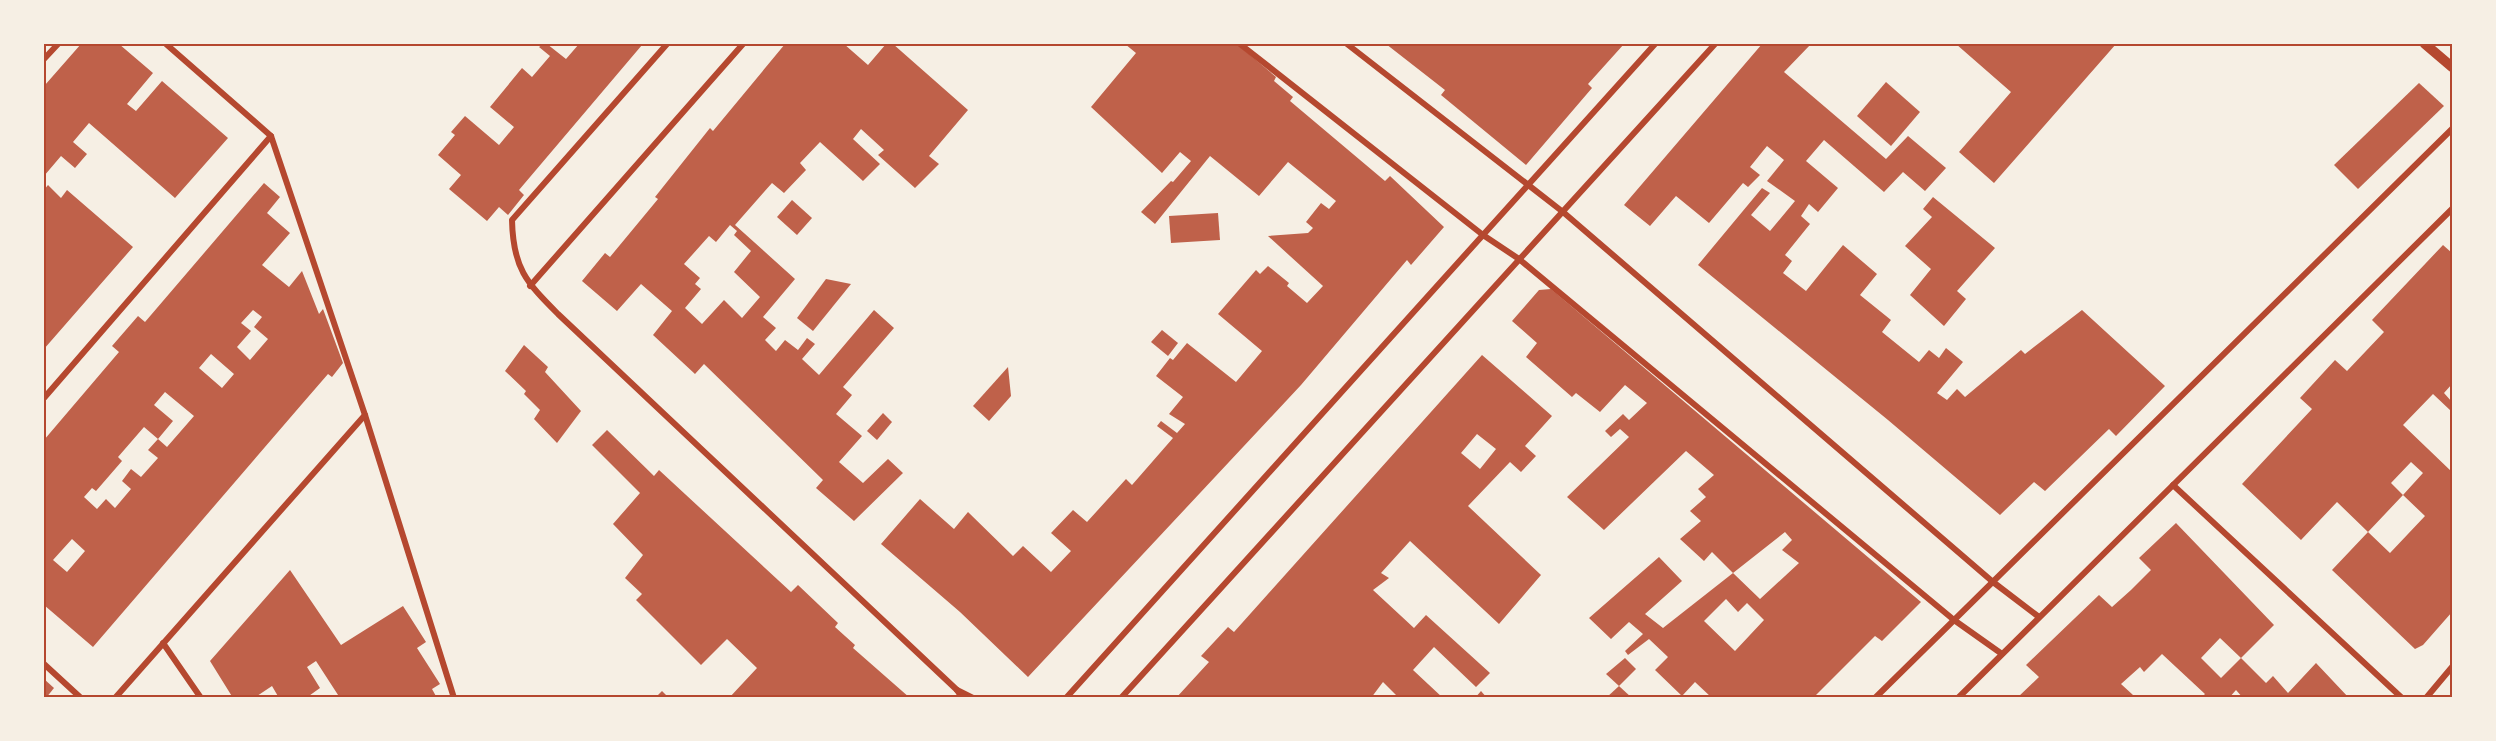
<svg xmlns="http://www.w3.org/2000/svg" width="2496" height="741" font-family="'Zilla Slab',serif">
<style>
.building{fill:#bf614a;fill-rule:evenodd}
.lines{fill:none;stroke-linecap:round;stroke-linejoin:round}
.minor{stroke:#b5482f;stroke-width:6}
.tertiary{stroke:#b5482f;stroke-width:10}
.neatline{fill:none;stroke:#b5482f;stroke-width:2}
</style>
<rect width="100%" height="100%" fill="#f6efe4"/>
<g class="building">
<polygon points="81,44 119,44 153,73 127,104 136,111 162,81 228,138 175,198 89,123 73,142 87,154 75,168 61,156 44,176 44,84 45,85"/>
<polygon points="543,44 547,44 566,59 579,44 642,45 519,190 524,195 508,215 499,207 487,221 449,189 461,175 438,155 455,135 451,132 465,116 499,145 514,127 490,107 522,68 532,77 550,56 539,47"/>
<path d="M785 44H844L868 65 886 44H893L968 110 929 156 939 164 915 188 878 155 884 150 861 129 853 139 880 164 863 181 820 142 800 163 806 170 784 193 772 183 735 225 795 279 763 317 776 328 765 340 776 351 785 340 798 350 807 338 815 344 802 359 819 375 874 310 894 328 843 387 852 395 836 414 862 436 839 462 863 483 888 459 903 473 854 521 816 488 823 480 704 364 695 374 653 335 672 311 641 284 617 311 582 281 605 253 610 257 658 199 655 197 710 128 713 131ZM730 225 737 231 734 235 751 251 734 272 760 297 742 318 724 300 702 324 685 308 701 289 695 284 700 278 684 264 709 236 716 242Z"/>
<polygon points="1125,44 1237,44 1276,77 1274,81 1293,97 1290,101 1385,181 1390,176 1444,227 1411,265 1407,260 1301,385 1028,677 960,612 881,544 920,499 954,529 968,512 1013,556 1023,546 1051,572 1071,551 1051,533 1073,510 1087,522 1126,479 1132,485 1173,438 1157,426 1161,421 1177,433 1185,424 1169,414 1183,397 1156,376 1170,358 1173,360 1187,343 1236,382 1262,351 1218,314 1256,270 1260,274 1268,266 1289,283 1287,286 1307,303 1323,286 1268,236 1308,233 1313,228 1306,222 1321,203 1329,209 1336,201 1288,162 1259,196 1210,156 1155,224 1141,212 1171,181 1173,182 1191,161 1180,152 1162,173 1091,107 1136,53"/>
<polygon points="1386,44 1624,44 1588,84 1592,88 1526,165 1441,95 1445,90"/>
<polygon points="1762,44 1811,44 1784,72 1886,159 1908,136 1946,168 1925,191 1903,172 1884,192 1824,140 1806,161 1838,188 1818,212 1809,204 1801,216 1810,224 1785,255 1792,261 1783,273 1806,291 1843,245 1877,274 1860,295 1891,320 1882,332 1919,362 1929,350 1939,358 1946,348 1963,362 1937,393 1947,400 1957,389 1965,397 2021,350 2025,354 2082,310 2165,386 2116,436 2109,429 2045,491 2034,482 2000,515 1888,420 1698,265 1762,188 1770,193 1751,215 1770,231 1795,201 1767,181 1784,160 1767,146 1750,167 1760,175 1748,187 1743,183 1709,223 1676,196 1650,226 1624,205"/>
<polygon points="1956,44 2116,44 1994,183 1959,152 2011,92"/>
<polygon points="1886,82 1920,112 1891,146 1857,116"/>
<polygon points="2419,83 2444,106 2358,189 2334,165"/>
<path d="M264 183 280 197 267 213 290 233 262 265 289 287 302 271 319 314 323 309 343 363 332 377 328 374 302 404 93 647 44 605V440L119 352 112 346 138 316 145 322ZM253 310 262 317 254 327 268 339 250 360 237 347 251 331 241 323ZM211 354 234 374 222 388 199 368ZM165 392 194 416 167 447 158 439 148 450 158 458 141 477 131 469 122 481 131 489 115 508 106 499 97 509 84 497 92 488 96 491 122 461 118 457 144 427 158 439 173 421 154 405ZM72 539 85 551 67 572 53 560Z"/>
<polygon points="48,185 61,198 67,190 133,247 44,349 44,190"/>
<polygon points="1933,197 1995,248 1957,291 1966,299 1944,326 1910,295 1931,269 1905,246 1932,217 1923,209"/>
<polygon points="792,200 812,218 797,235 777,217"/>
<polygon points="1218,213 1220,240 1171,243 1169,216"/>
<polygon points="2443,245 2452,253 2452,384 2444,393 2452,402 2452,409 2451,411 2433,394 2403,425 2452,472 2452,612 2423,645 2415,649 2332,570 2368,532 2390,553 2425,516 2403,495 2423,473 2411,462 2391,483 2403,495 2368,532 2337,502 2301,540 2242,484 2312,409 2300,398 2335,360 2347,371 2384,332 2372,320"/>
<polygon points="826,279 851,284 813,331 797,318"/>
<path d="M1551 289 1921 602 1882 641 1875 636 1813 698H1712L1695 682 1682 696 1655 670 1668 657 1649 639 1628 655 1625 651 1643 634 1629 622 1611 639 1589 618 1659 557 1682 581 1645 614 1663 628 1733 573 1760 599 1799 563 1782 550 1792 540 1785 532 1733 573 1712 552 1704 561 1680 539 1701 521 1690 511 1706 497 1698 489 1714 475 1686 451 1604 530 1567 497 1629 437 1620 429 1611 437 1605 431 1623 414 1629 420 1647 403 1625 385 1600 412 1576 393 1572 397 1526 357 1537 343 1512 321 1539 290ZM1726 599 1738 612 1747 603 1764 620 1735 651 1704 621Z"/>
<polygon points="1162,330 1178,343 1168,356 1151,342"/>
<polygon points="524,345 548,367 545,372 581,411 557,443 534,419 540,410 524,394 526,391 505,371"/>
<path d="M1482 355 1552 416 1525 446 1536 456 1521 472 1510 462 1468 506 1541 575 1499 624 1410 541 1381 573 1389 578 1373 590 1414 628 1426 615 1490 673 1476 687 1434 647 1413 670 1443 698H1399L1383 682 1371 698H1176L1209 662 1201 656 1228 627 1234 632ZM1477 434 1496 449 1480 469 1461 453Z"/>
<polygon points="1008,367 1011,396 989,421 973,406"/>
<polygon points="883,413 892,422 877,440 867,431"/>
<polygon points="607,430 654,476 659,470 791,592 798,585 838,623 835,627 855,645 853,648 910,698 729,698 757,668 727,639 701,665 636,600 642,594 625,578 643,555 613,524 640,493 592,445"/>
<path d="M2176 523 2274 625 2241 658 2266 683 2273 676 2288 693 2316 663 2349 698H2243L2236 690 2229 698H2201L2205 694 2162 654 2144 672 2140 667 2121 684 2133 695 2131 698H2017L2039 677 2026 665 2099 595 2112 607 2131 590 2151 570 2139 558ZM2220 638 2241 658 2221 678 2201 658Z"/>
<polygon points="290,570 341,645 403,606 426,642 417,648 440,684 432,689 437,698 340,698 316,661 307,667 320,688 306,698 279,698 272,686 257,696 258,698 233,698 210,661"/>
<polygon points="1625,658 1636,669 1619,686 1606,674"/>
<polygon points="44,679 54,688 46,698 44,698"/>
<polygon points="1619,686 1632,698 1606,698"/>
<polygon points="662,691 669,698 655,698"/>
<polygon points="1481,691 1487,698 1475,698"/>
</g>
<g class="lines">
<g class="minor">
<polyline points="166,44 271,136 365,415 454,698"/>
<path d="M667 44 512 220C513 268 526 282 558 314L957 690 962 698"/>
<polyline points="1240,44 1483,235 1519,259 1954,620 2002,654"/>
<polyline points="1347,44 1563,212 1993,582 2039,617"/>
<polyline points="44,59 58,44"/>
<polyline points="530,286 743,44"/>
<polyline points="44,398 271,136"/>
<polyline points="2173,485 2402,698"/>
<polyline points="163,643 201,698"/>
<polyline points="44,664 81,698"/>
<polyline points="957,690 973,698"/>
<polyline points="115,698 365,415"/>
<polyline points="1066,698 1655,44"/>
<polyline points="1121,698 1715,44"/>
<polyline points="1875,698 2452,129"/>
<polyline points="1958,698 2452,209"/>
<polyline points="2426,698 2452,667"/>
</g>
<polyline class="tertiary" points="2425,44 2452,67"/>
</g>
<rect width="2496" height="741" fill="none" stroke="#f6efe4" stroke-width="90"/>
<rect x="45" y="45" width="2406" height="651" class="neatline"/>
</svg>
